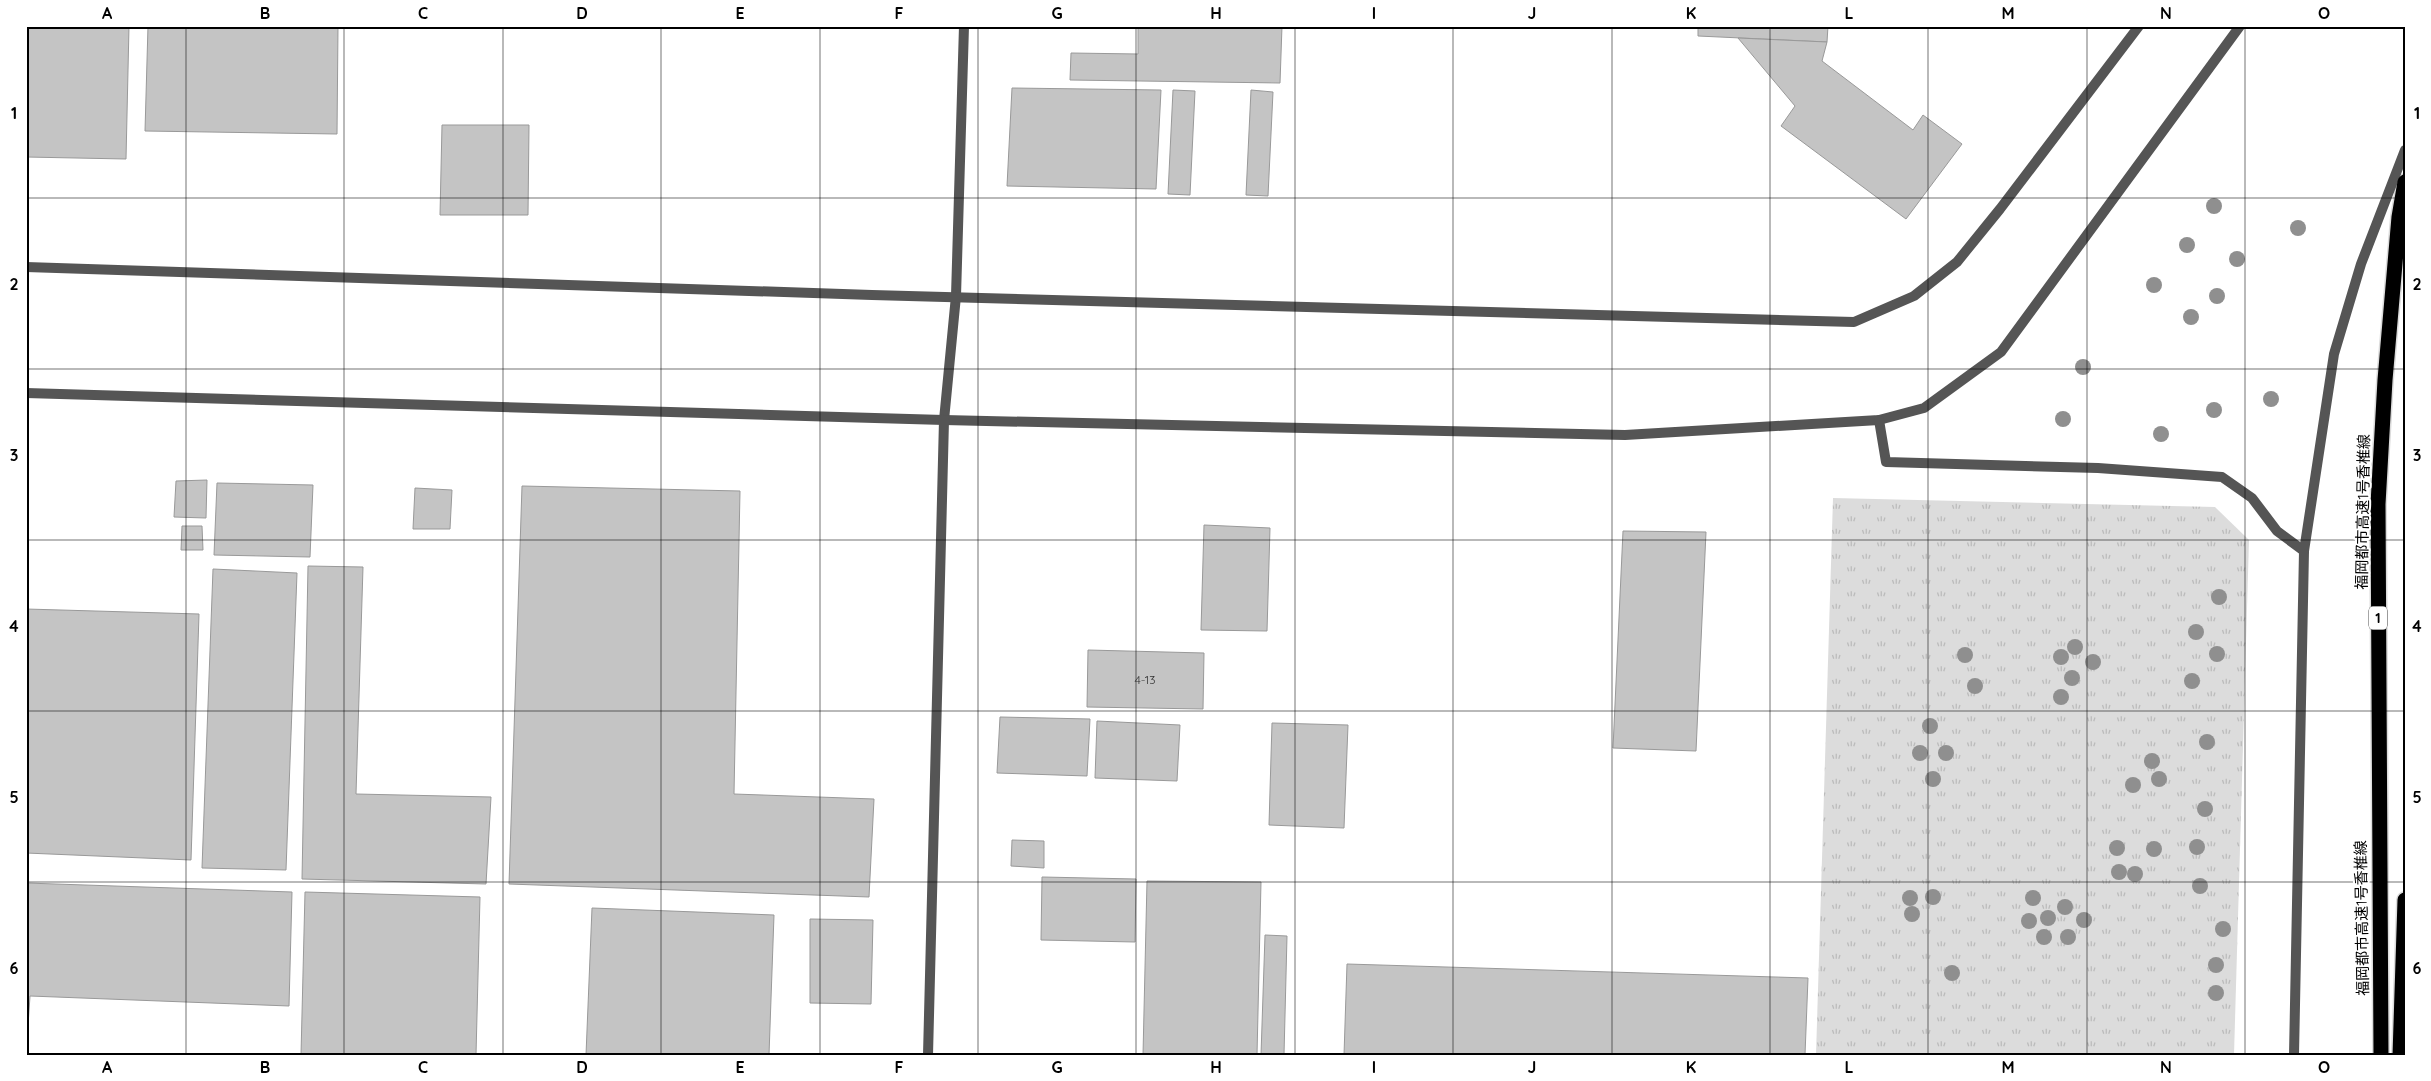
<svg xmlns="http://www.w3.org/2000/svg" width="2431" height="1081" font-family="Quicksand,'Noto Sans JP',sans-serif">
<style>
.park{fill:url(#park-tufts)}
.building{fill:#c4c4c4;stroke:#999}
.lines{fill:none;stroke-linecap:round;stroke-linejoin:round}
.motorway-casing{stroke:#dbdbdb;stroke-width:18}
.minor{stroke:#555;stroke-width:10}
.tertiary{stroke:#555;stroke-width:10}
.motorway{stroke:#000;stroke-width:15}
.tree{fill:#8f8f8f}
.grid{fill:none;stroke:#000;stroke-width:1;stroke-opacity:0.55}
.labels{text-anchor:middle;stroke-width:4;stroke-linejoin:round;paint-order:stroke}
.number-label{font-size:12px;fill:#313131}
.shield{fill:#fff;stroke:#4c4c4c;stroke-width:1}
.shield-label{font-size:14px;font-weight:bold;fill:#000}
.street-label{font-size:15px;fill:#000;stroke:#fff}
.neatline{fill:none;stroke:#000;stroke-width:2}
.grid-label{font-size:16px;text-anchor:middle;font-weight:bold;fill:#000}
</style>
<defs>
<pattern id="park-tufts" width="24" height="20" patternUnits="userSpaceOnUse" patternTransform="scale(1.25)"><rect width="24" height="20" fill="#dcdcdc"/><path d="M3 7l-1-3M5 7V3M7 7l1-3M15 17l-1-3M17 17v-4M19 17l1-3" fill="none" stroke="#bbb"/></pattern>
</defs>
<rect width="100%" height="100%" fill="#fff"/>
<polygon class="park" points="1833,498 2215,507 2249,540 2234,1055 1816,1055"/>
<g class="building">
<polygon points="26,26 129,26 126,159 26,157"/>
<polygon points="148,26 338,26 337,134 145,131"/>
<polygon points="1138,26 1282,26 1280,83 1070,80 1071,53 1138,54"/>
<polygon points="1698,26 1828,26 1827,42 1698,36"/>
<polygon points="1738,38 1827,42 1822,61 1913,130 1923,115 1962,144 1906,219 1781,126 1795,106"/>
<polygon points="1012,88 1161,90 1156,189 1007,186"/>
<polygon points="1173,90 1195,91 1190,195 1168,194"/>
<polygon points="1251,90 1273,92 1268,196 1246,195"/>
<polygon points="442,125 529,125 528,215 440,215"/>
<polygon points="207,480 206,518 174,517 176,481"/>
<polygon points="217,483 313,485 310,557 214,555"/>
<polygon points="522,486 740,491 734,794 874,799 869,897 509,884"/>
<polygon points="415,488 452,490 450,529 413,529"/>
<polygon points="1204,525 1270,528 1267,631 1201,630"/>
<polygon points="182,526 202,526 203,550 181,550"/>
<polygon points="1623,531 1706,532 1696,751 1613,748"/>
<polygon points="308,566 363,567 356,794 491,797 486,884 302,879"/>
<polygon points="213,569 297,573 286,870 202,868"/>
<polygon points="26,609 199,614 191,860 26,853"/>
<polygon points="1088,650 1204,653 1203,709 1087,707"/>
<polygon points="1000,717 1090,719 1087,776 997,773"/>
<polygon points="1097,721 1180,725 1177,781 1095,778"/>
<polygon points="1272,723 1348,725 1344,828 1269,825"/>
<polygon points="1012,840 1044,841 1044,868 1011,866"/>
<polygon points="1042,877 1136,879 1135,942 1041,940"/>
<polygon points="1147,881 1261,882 1257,1055 1143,1055"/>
<polygon points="26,883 292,892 289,1006 30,996 26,1055"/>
<polygon points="305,892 480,897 476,1055 301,1055"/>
<polygon points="592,908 774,915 769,1055 586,1055"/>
<polygon points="810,919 873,920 871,1004 810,1003"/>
<polygon points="1265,935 1287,936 1284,1055 1261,1055"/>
<polygon points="1347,964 1808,978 1805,1055 1344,1055"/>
</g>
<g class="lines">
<defs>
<g id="motorway">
<polyline points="2381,1055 2378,504 2385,380 2399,217 2405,182"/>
<polyline points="2400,1055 2405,900"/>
</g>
</defs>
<use href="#motorway" class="motorway-casing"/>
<polyline class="minor" points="944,420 956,296 964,26"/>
<g class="tertiary">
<polyline points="26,267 872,295 1854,322 1914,296 1957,262 2000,209 2139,26"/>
<polyline points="26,393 944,420 1625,435 1879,420 1924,408 2001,352 2240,26"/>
<polyline points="1879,420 1886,462 2098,468 2222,477 2252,498 2277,531 2304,551"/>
<polyline points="928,1055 944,420"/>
<polyline points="2294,1055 2304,551 2334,354 2361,264 2405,150"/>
</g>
<use href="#motorway" class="motorway"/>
</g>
<g class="tree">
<circle cx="2214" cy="206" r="8"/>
<circle cx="2298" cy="228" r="8"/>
<circle cx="2187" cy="245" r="8"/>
<circle cx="2237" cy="259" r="8"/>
<circle cx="2154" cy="285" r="8"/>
<circle cx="2217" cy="296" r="8"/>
<circle cx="2191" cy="317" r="8"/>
<circle cx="2083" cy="367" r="8"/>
<circle cx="2271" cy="399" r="8"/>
<circle cx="2214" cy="410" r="8"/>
<circle cx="2063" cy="419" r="8"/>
<circle cx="2161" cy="434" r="8"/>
<circle cx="2219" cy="597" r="8"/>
<circle cx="2196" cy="632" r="8"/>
<circle cx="2075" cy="647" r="8"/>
<circle cx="2217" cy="654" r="8"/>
<circle cx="1965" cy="655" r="8"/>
<circle cx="2061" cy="657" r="8"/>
<circle cx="2093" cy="662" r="8"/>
<circle cx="2072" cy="678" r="8"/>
<circle cx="2192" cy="681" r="8"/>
<circle cx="1975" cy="686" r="8"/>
<circle cx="2061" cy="697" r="8"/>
<circle cx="1930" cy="726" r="8"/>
<circle cx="2207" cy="742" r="8"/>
<circle cx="1920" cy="753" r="8"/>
<circle cx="1946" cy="753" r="8"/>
<circle cx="2152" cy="761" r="8"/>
<circle cx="1933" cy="779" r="8"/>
<circle cx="2159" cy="779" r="8"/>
<circle cx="2133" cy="785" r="8"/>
<circle cx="2205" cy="809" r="8"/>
<circle cx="2197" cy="847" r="8"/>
<circle cx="2117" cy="848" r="8"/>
<circle cx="2154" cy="849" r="8"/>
<circle cx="2119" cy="872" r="8"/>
<circle cx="2135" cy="874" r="8"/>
<circle cx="2200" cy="886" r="8"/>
<circle cx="1933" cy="897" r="8"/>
<circle cx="1910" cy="898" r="8"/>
<circle cx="2033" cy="898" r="8"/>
<circle cx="2065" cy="907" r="8"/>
<circle cx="1912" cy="914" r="8"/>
<circle cx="2048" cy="918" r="8"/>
<circle cx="2084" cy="920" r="8"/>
<circle cx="2029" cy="921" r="8"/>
<circle cx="2223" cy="929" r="8"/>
<circle cx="2044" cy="937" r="8"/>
<circle cx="2068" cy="937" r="8"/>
<circle cx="2216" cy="965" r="8"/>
<circle cx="1952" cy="973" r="8"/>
<circle cx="2216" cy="993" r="8"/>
</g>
<path class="grid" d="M186 26V1055M344 26V1055M503 26V1055M661 26V1055M820 26V1055M978 26V1055M1136 26V1055M1295 26V1055M1453 26V1055M1612 26V1055M1770 26V1055M1928 26V1055M2087 26V1055M2245 26V1055M26 198H2405M26 369H2405M26 540H2405M26 711H2405M26 882H2405"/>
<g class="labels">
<g class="number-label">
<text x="1145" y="684">4-13</text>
</g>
<rect class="shield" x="2369" y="606.5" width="18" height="23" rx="4"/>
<g class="shield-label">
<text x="2378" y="623">1</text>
</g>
<g class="street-label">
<text transform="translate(2363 512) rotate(-89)" y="5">福岡都市高速1号香椎線</text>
<text transform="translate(2362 918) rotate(-91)" y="5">福岡都市高速1号香椎線</text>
</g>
</g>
<rect width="2431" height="1081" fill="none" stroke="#ffffff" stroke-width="55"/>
<rect x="28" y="28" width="2376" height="1026" class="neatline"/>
<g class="grid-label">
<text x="107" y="19">A</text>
<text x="265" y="19">B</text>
<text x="423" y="19">C</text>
<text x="582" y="19">D</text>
<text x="740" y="19">E</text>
<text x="899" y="19">F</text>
<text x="1057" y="19">G</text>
<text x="1216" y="19">H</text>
<text x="1374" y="19">I</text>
<text x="1532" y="19">J</text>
<text x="1691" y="19">K</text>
<text x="1849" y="19">L</text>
<text x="2008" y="19">M</text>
<text x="2166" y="19">N</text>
<text x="2324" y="19">O</text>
<text x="14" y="119">1</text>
<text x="2417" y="119">1</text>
<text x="14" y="290">2</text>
<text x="2417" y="290">2</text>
<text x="14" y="461">3</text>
<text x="2417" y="461">3</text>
<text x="14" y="632">4</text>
<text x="2417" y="632">4</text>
<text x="14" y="803">5</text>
<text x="2417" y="803">5</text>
<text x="14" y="974">6</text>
<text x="2417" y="974">6</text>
<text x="107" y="1073">A</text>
<text x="265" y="1073">B</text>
<text x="423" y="1073">C</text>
<text x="582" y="1073">D</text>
<text x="740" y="1073">E</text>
<text x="899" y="1073">F</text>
<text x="1057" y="1073">G</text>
<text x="1216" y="1073">H</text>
<text x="1374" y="1073">I</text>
<text x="1532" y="1073">J</text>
<text x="1691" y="1073">K</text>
<text x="1849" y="1073">L</text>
<text x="2008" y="1073">M</text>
<text x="2166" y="1073">N</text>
<text x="2324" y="1073">O</text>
</g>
</svg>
